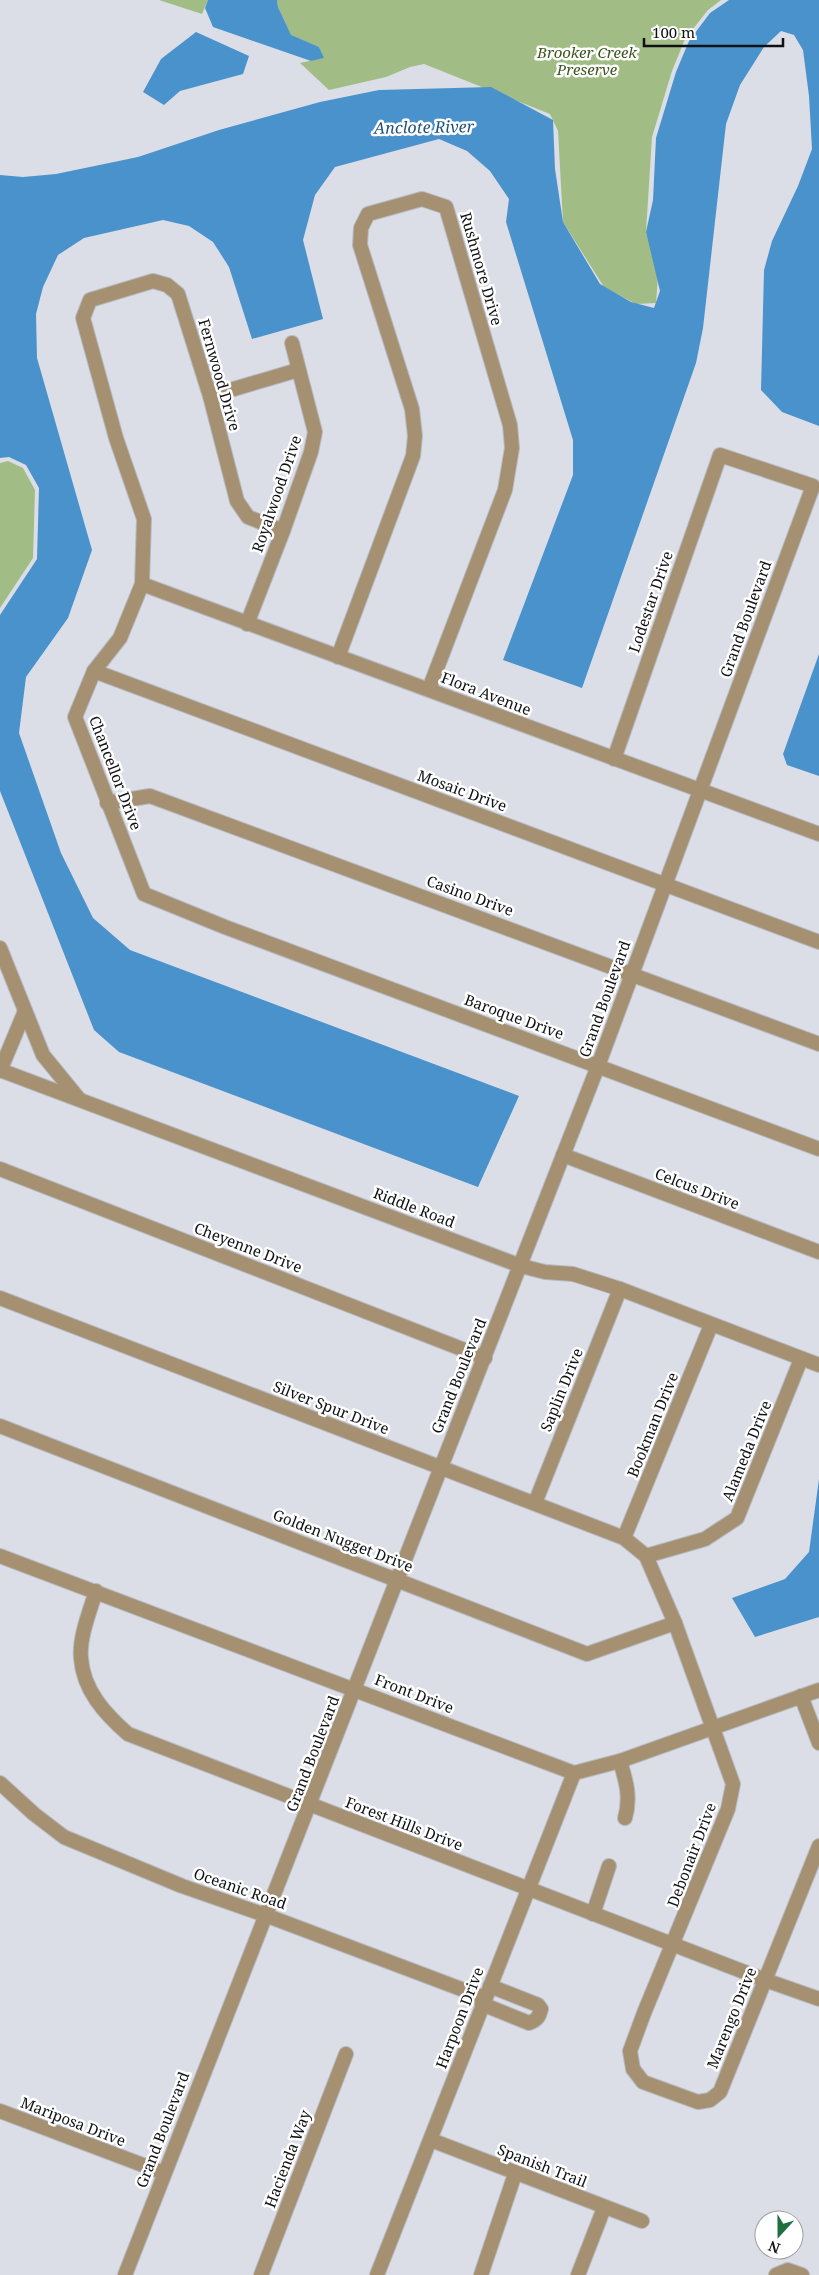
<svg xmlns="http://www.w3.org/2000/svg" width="819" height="2275" font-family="'Noto Serif',serif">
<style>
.green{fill:#a1bd85}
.water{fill:#4a92cc}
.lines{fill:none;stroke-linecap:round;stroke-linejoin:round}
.minor-casing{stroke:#b6b9c0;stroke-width:16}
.minor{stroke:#a59171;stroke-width:14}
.labels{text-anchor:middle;stroke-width:5;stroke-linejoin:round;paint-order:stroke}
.park-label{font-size:15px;font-style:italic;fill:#3c551e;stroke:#fff}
.street-label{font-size:15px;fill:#101114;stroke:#fff}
.water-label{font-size:16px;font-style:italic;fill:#1e527a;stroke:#fff}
</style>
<rect width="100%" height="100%" fill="#dbdee6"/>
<g class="green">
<polygon points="159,0 208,0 202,14"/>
<polygon points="277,0 721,0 708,10 685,39 672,71 652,137 646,232 658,276 656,303 636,304 604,287 563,222 558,131 550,114 424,64 410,67 386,77 329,90 300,63 323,58 319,47 291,36 278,7"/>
<polygon points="8,461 23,468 35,490 33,558 0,608 0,463"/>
</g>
<g class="water">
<polygon points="208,0 277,0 278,7 291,35 319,47 324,58 311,61 213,27 205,8"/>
<polygon points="729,0 819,0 819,426 782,412 761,390 764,270 772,241 798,186 812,149 809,96 803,50 794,35 781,31 764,47 740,85 726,124 703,328 696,363 582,688 503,660 573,475 573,440 506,222 509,199 490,171 467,151 439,139 335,167 315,195 303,240 323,319 252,339 229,267 213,242 189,226 163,220 84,238 58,255 43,287 36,314 37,358 92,550 68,618 26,677 19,733 61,853 93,918 130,950 519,1096 478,1187 119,1052 94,1030 0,791 0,615 37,559 39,488 26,465 9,457 0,458 0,175 23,177 56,174 138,157 219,130 320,102 379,90 491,87 553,120 555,169 563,222 600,284 631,302 654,308 660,291 646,232 653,200 656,138 676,72 689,41 710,13"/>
<polygon points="196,32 249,56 243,74 180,91 164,105 143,92 161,59"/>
<polygon points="819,654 819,776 787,765 783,754"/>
<polygon points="819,1479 819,1617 755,1637 732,1598 785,1579 809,1552"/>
</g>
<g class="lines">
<defs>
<g id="minor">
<polyline points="210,396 298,370"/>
<polyline points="283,531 248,517 237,501 210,396 178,294 167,285 153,281 90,300 83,318 116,438 144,519 142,584 120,638 94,671 75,717 144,894 225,927 819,1149"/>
<polyline points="142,584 819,834"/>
<polyline points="247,624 283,531 311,452 315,432 292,343"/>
<polyline points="338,657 413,456 415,436 412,409 360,245 361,228 368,214 422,199 446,207 510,425 512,448 505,490 429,689"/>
<polyline points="94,671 819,942"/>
<polyline points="107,803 150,796 819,1044"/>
<polyline points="0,948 43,1055 79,1099"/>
<polyline points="0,1070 521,1266 545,1272 573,1274 620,1289 819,1365"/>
<polyline points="0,1071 25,1011"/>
<polyline points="563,1155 819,1252"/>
<polyline points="0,1169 485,1358"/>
<polyline points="0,1298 624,1538 646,1556 675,1623 733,1784 728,1809 644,2013 630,2051 633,2069 643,2082 698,2102 710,2100 720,2092 819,1846"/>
<polyline points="0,1426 587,1654 675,1623"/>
<polyline points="535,1503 620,1289"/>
<polyline points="624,1538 711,1325"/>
<polyline points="0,1556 574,1773 620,1761 819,1690"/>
<polyline points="646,1556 705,1539 737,1518 801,1359"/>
<path d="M96 1591C90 1611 79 1637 81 1658 83 1690 105 1714 128 1734L765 1980 819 1999"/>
<polyline points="801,1696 819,1743"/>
<path d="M620 1761C626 1781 631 1797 625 1818"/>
<polyline points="0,1783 34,1814 64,1837 182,1886 265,1915 485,1998"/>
<polyline points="593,1914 609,1866"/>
<path d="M482 2004 529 2023C537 2020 539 2017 541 2009L538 2005 490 1986"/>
<polyline points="0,2111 164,2173"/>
<polyline points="431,2140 642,2221"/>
<polyline points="125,2275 598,1066 813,486 720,455 614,759"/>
<polyline points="261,2275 346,2054"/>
<polyline points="377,2275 574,1773"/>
<polyline points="481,2275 515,2174"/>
<polyline points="578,2275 604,2208"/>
<polyline points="776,2275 788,2270 802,2275"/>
</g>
</defs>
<use href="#minor" class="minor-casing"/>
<use href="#minor" class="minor"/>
</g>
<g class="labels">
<g class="park-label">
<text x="587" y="58">Brooker Creek<tspan x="587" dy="17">Preserve</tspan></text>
</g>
<g class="street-label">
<text transform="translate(481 269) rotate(74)" y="5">Rushmore Drive</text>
<text transform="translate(219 375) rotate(74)" y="5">Fernwood Drive</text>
<text transform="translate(277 494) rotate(-71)" y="5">Royalwood Drive</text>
<text transform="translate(651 602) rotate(-71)" y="5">Lodestar Drive</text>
<text transform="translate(746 619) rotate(-70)" y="5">Grand Boulevard</text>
<text transform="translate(486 694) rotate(21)" y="5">Flora Avenue</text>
<text transform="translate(115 773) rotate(69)" y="5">Chancellor Drive</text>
<text transform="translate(462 791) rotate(20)" y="5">Mosaic Drive</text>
<text transform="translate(470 896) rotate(20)" y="5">Casino Drive</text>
<text transform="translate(605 999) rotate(-70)" y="5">Grand Boulevard</text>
<text transform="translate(514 1017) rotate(20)" y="5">Baroque Drive</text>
<text transform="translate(697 1189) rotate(21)" y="5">Celcus Drive</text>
<text transform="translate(414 1208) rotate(21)" y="5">Riddle Road</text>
<text transform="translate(248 1248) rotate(21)" y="5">Cheyenne Drive</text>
<text transform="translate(459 1376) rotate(-68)" y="5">Grand Boulevard</text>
<text transform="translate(562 1390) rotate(-68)" y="5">Saplin Drive</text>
<text transform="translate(331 1408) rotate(21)" y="5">Silver Spur Drive</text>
<text transform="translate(653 1425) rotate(-68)" y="5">Bookman Drive</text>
<text transform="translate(747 1451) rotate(-68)" y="5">Alameda Drive</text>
<text transform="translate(343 1541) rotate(21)" y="5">Golden Nugget Drive</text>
<text transform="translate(414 1694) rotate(21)" y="5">Front Drive</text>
<text transform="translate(313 1754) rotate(-69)" y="5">Grand Boulevard</text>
<text transform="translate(404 1824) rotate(21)" y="5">Forest Hills Drive</text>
<text transform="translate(692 1855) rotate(-69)" y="5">Debonair Drive</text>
<text transform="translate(240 1889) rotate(19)" y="5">Oceanic Road</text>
<text transform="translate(460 2018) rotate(-69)" y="5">Harpoon Drive</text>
<text transform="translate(732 2018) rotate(-68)" y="5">Marengo Drive</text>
<text transform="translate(73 2122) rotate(21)" y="5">Mariposa Drive</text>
<text transform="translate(163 2130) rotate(-69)" y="5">Grand Boulevard</text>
<text transform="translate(288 2159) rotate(-69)" y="5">Hacienda Way</text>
<text transform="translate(542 2166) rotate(21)" y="5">Spanish Trail</text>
</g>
<g class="water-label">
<text transform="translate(424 127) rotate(-1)" y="6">Anclote River</text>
</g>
</g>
<g transform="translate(779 2235) rotate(201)"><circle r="24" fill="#ffffff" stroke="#9fa0a1"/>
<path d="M0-4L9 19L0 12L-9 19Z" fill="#1f6f3f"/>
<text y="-8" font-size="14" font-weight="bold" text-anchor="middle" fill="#101114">N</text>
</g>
<path d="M644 38v8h139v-8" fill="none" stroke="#101114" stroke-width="2.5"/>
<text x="652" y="38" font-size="15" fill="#101114" stroke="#ffffff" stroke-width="4" paint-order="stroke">100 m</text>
</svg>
